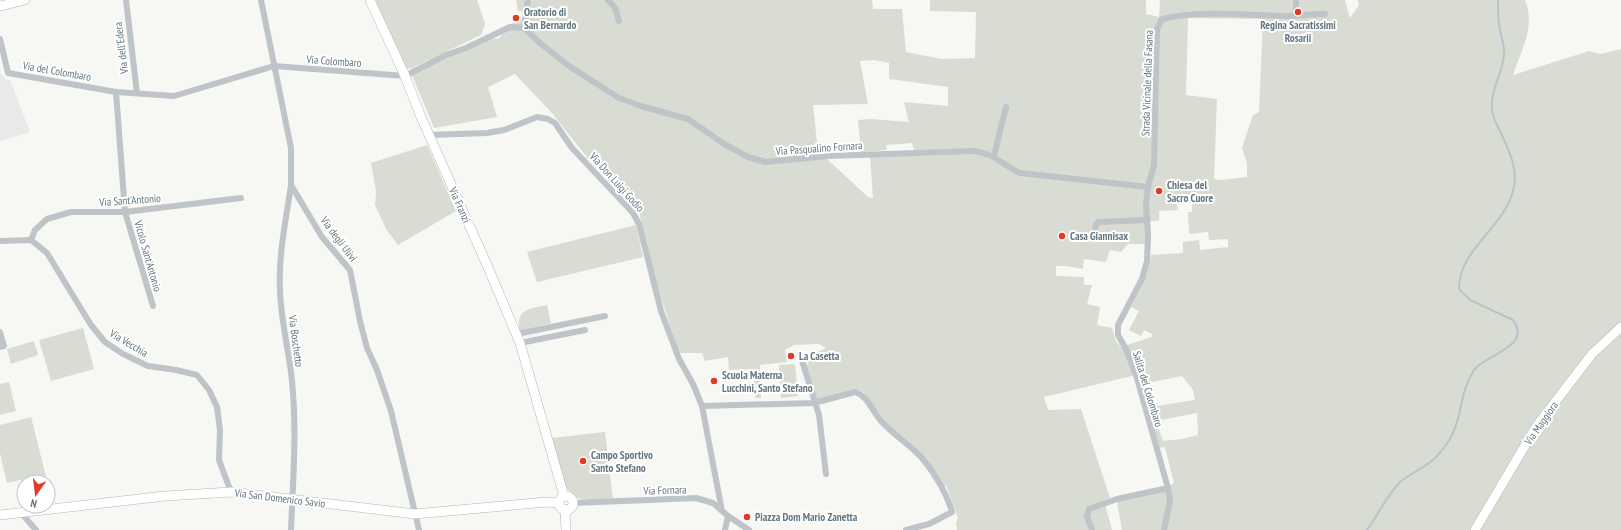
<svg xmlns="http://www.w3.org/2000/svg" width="1621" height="530" font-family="'PT Sans Narrow',sans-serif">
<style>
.built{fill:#e8e9e8}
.green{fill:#d8dcd3;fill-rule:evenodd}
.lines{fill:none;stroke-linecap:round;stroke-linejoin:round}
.stream{stroke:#b6c5c7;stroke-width:2}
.secondary-casing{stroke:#b0b8bb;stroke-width:10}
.street{stroke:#bec4c7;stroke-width:6}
.secondary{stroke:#fff;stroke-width:9}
.poi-dot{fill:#e23a29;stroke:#fff;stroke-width:1.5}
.labels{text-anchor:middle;stroke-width:4;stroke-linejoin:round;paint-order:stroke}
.poi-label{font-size:11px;font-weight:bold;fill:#62777f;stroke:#fff;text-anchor:start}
.street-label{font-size:11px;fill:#62777f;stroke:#fff}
</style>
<rect width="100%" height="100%" fill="#f7f7f4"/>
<polygon class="built" points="0,72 5,79 10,80 30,132 0,141"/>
<g class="green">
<polygon points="373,0 477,0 485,24 481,35 412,68 405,69"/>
<path d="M516 0H872L873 9H902L906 52 942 59 975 58 976 12 930 11V0H1146V14L1159 17 1160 0H1345L1350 18 1359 5 1358 0H1525C1536 26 1521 51 1513 75L1589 51 1601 54 1621 49V530H1122L1116 497 1168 487 1174 483 1165 447 1159 448 1136 375 1044 397 1048 410 1081 409 1110 498 1104 500 1112 530H957L956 523 958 518 946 485 945 487 877 414 863 392 857 390 817 400 806 366 813 354 826 348 819 344 794 345 785 350 787 362 760 365 761 398H755L753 369 729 370 728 357 705 361 702 353H679L655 279 639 212 590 161 551 112 515 74 488 87 497 117 434 128 411 73 487 37 498 39 511 24 524 18 521 11H518ZM1188 18 1263 19 1259 112 1253 115 1242 148 1247 163V177L1220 180 1214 179 1217 99 1186 95ZM874 60 889 63V79L948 87V106L904 102 909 122 871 119 858 120 861 152 887 150 886 145 912 143 914 150 943 155 870 157 873 198 868 197 827 159 826 150 822 149 821 143 817 142 813 105 868 104 860 61ZM1192 203V212H1188L1189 234 1208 232 1209 240 1228 239V247L1200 250 1199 240 1183 242V253L1151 255C1148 275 1141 289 1131 307L1139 311 1129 330 1141 336 1144 330 1152 334V337L1121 347 1116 341 1112 328 1097 325 1100 307 1087 304 1092 285H1084V278L1083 277 1056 276V266H1066L1083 269 1084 259 1106 262 1110 250 1121 252 1128 244H1151L1150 221H1159V211L1178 210 1177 204ZM1182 376 1193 390 1195 400 1149 407 1142 384ZM1197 413 1198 435 1182 439 1163 441 1156 421Z"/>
<polygon points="427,145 456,211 398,245 386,229 375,205 376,191 371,163"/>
<polygon points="636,225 643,257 537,282 527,252"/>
<path d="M547 305 551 323 520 331C515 309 529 309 547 305Z"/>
<polygon points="83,328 94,369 51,381 39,340"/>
<polygon points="34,341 38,355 11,364 7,349"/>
<polygon points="795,364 798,396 781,398 779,365"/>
<polygon points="9,382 16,411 0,415 0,384"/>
<polygon points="31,417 46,477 38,479 37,476 7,483 0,453 0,425"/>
<path d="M605 432 613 500C603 500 591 501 582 499 560 495 557 456 552 438Z"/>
</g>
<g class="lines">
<path class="stream" d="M1367 530C1377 516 1388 494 1400 482 1410 474 1423 468 1433 460 1439 455 1446 445 1450 439 1463 417 1459 393 1474 370 1484 355 1533 347 1513 320L1470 300 1459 289C1458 251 1504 227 1513 191 1519 170 1509 151 1501 133 1497 126 1493 118 1492 110 1490 90 1503 73 1504 54 1505 45 1500 34 1499 24 1498 16 1498 8 1498 0"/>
<defs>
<g id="secondary">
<polyline points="370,0 405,76 421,117 487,265 520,343 564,496"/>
<polyline points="1,6 25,0"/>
<circle cx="566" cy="503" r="7"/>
<polyline points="565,509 566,530"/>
<polyline points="0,515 165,496 231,492 415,514 547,502 559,503"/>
<polyline points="1475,530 1536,427 1592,354 1621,327"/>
</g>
</defs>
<use href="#secondary" class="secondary-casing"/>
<g class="street">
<polyline points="126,0 137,93"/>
<polyline points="261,0 291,148 291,185 322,237 350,270 360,321 367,348 377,370 391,411 419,530"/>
<polyline points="608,0 615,8 619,21"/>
<polyline points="1296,0 1296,15"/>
<path d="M524 28 541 44 569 66 619 98 644 107 688 119 724 144 748 157 765 162 829 156 974 151C993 153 1003 165 1020 173L1148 187"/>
<polyline points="524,28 528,0"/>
<polyline points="0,39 8,73 116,92 174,96 274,66 405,76 446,55 466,48 510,27 524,28"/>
<polyline points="116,92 125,212 153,306"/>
<polyline points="429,135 487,133 504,130 537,117 548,119 555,123 572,148 633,213 639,224 661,311 679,359 693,384 702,406 722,511"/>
<polyline points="994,156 1006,107"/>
<path d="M291 185C286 220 278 256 280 291 281 321 289 351 292 381 297 430 293 481 291 530"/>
<polyline points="1094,239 1096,225 1098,222 1147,220"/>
<polyline points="31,240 35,230 47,219 71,212 125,212 241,198"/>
<polyline points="0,241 31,240 47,253 91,325 105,342 123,354 148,366 176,370 197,375 209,390 217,407 220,430 219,460 231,492"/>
<polyline points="0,332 4,346 0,347"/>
<polyline points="517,334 605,316"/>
<polyline points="520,343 585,330"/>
<polyline points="800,354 819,415 826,474"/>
<path d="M702 406 814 403 855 392C868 396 872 411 881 421 892 433 904 441 916 452 930 465 947 493 952 512L929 524 906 530"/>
<polyline points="573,503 696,498 713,503 728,516 749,530"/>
<polyline points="22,514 36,530"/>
<polyline points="725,530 728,516"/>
<polyline points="1092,530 1087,516 1089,509 1117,499 1168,488"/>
<path d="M1164 530 1170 501 1168 488 1136 375 1126 349 1118 335V325L1142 279 1147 261 1148 235 1146 204 1148 187 1154 165 1157 29 1162 19C1202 10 1244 15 1285 16 1298 16 1311 14 1325 14"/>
</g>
<use href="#secondary" class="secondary"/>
</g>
<g class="poi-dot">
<circle cx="1298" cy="12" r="4"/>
<circle cx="516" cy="18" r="4"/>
<circle cx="1159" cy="191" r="4"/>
<circle cx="1062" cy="236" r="4"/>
<circle cx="791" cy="356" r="4"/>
<circle cx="714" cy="381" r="4"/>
<circle cx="583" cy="461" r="4"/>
<circle cx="747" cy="517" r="4"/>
</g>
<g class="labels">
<g class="poi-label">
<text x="524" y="16">Oratorio di<tspan x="524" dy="13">San Bernardo</tspan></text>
<text x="1298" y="29" text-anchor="middle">Regina Sacratissimi<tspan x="1298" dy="13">Rosarii</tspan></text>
<text x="1167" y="189">Chiesa del<tspan x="1167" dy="13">Sacro Cuore</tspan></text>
<text x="1070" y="240">Casa Giannisax</text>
<text x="799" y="360">La Casetta</text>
<text x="722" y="379">Scuola Materna<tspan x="722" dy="13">Lucchini, Santo Stefano</tspan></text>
<text x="591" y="459">Campo Sportivo<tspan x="591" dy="13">Santo Stefano</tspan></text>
<text x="755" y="521">Piazza Dom Mario Zanetta</text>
</g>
<g class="street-label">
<text transform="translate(121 48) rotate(-97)" y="4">Via dell'Edera</text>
<text transform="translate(334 61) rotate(4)" y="4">Via Colombaro</text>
<text transform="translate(57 71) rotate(10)" y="4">Via del Colombaro</text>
<text transform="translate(1147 83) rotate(-88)" y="4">Strada Vicinale della Fasana</text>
<text transform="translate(819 148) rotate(-4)" y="4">Via Pasqualino Fornara</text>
<text transform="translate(617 182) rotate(48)" y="4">Via Don Luigi Godio</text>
<text transform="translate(130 200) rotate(-4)" y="4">Via Sant'Antonio</text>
<text transform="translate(460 205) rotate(66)" y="4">Via Franzi</text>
<text transform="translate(339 239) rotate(53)" y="4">Via degli Ulivi</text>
<text transform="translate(148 256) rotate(74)" y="4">Vicolo Sant'Antonio</text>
<text transform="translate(296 341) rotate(82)" y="4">Via Boschetto</text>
<text transform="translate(129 343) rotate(31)" y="4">Via Vecchia</text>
<text transform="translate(1148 389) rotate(73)" y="4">Salita del Colombaro</text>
<text transform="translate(1541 423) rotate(-55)" y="4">Via Maggiora</text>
<text transform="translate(665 490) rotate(-2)" y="4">Via Fornara</text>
<text transform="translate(280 498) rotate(7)" y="4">Via San Domenico Savio</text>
</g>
</g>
<g transform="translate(36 494) rotate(194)"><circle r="19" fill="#ffffff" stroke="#c0c9cc"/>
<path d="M0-3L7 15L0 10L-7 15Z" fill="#e23a29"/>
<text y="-6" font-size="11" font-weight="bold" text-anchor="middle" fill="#62777f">N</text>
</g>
</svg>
